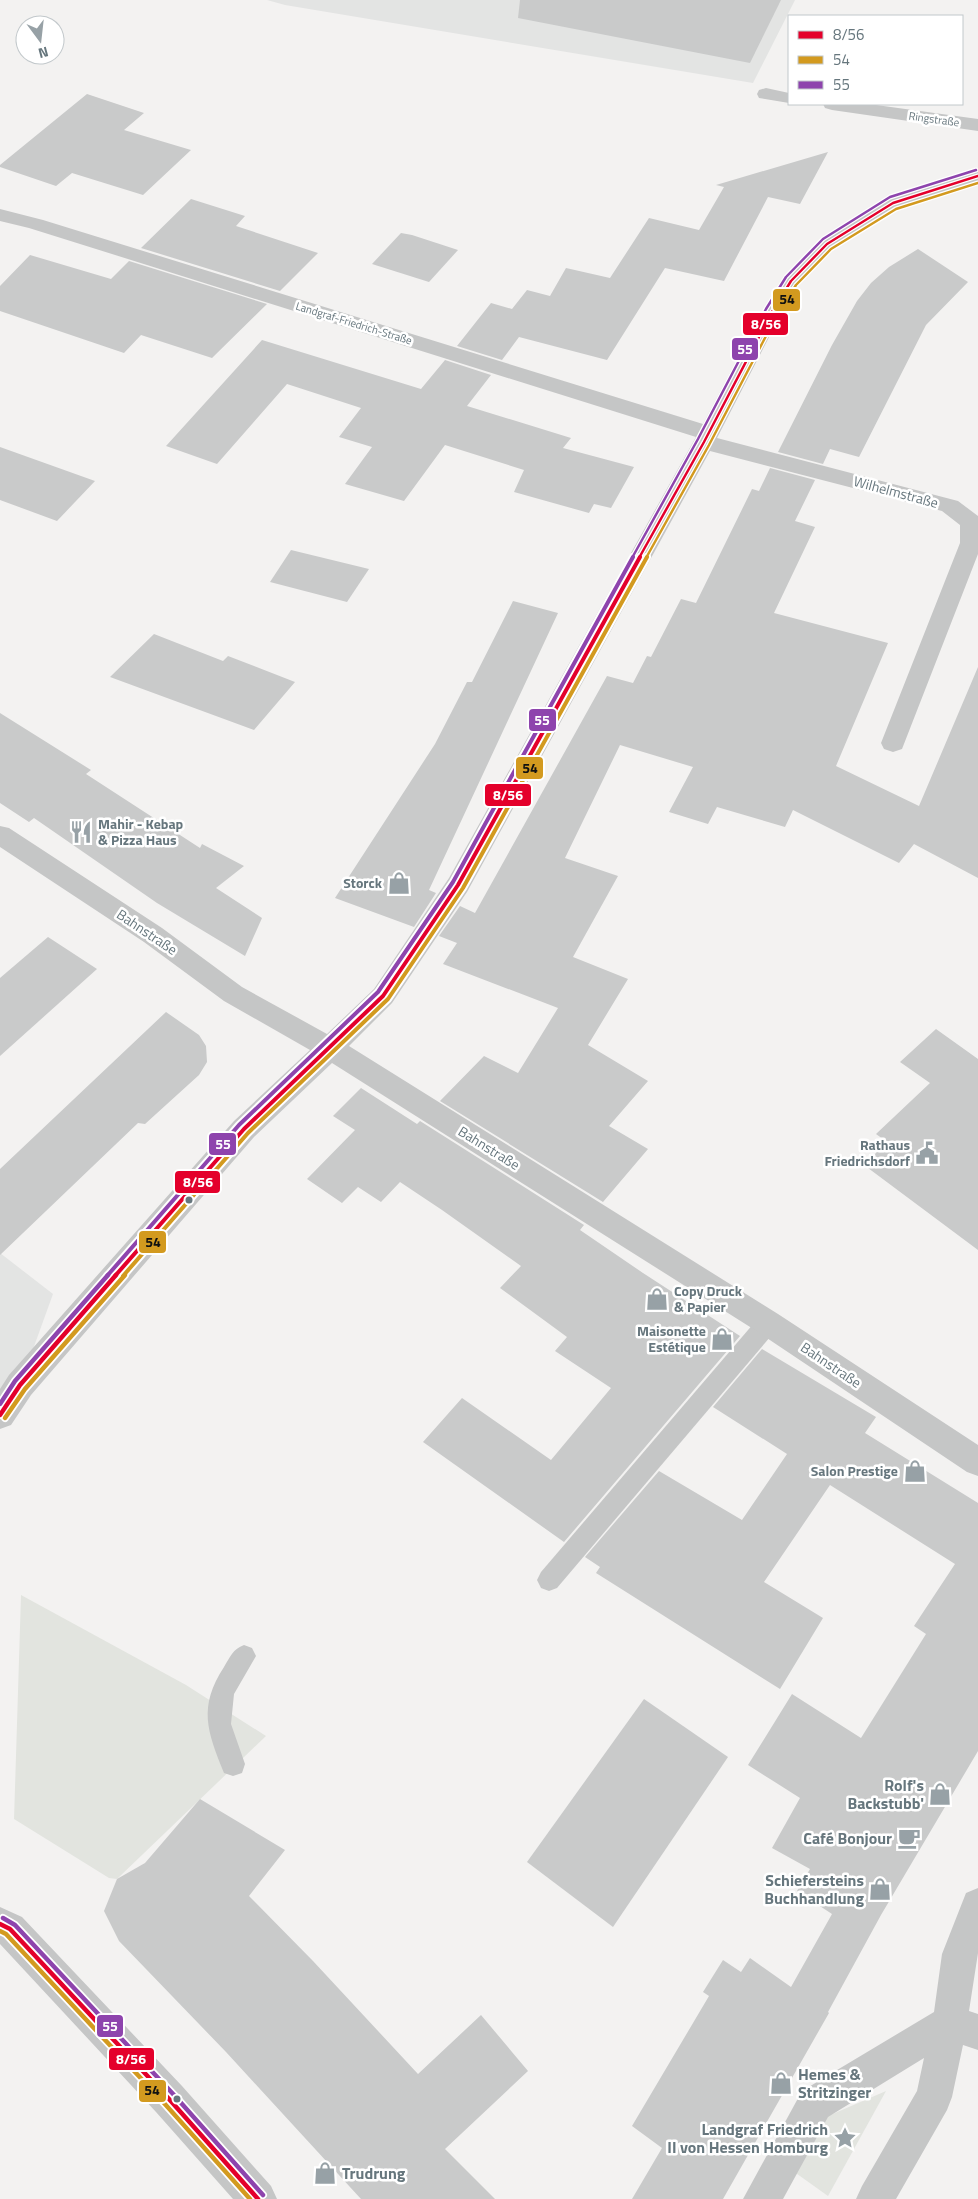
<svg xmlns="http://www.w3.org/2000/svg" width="978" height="2199" font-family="'Titillium Web',sans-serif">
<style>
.built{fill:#e3e4e3}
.green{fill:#e2e4df}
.building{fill:#c9caca}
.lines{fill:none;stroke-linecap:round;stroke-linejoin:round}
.lane{fill:#c5c6c6;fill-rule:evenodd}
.street{fill:#c5c6c6;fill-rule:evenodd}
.bus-1-far2-casing{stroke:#fff;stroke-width:5}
.bus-1-far1-casing{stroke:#fff;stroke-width:8}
.bus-1-casing{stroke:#fff;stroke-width:8}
.bus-2-far2-casing{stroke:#fff;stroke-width:5}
.bus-2-far1-casing{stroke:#fff;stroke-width:8}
.bus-2-casing{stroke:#fff;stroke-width:8}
.bus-3-far2-casing{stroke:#fff;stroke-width:5}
.bus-3-far1-casing{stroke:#fff;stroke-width:8}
.bus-3-casing{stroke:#fff;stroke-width:8}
.bus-1-far2{stroke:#e4002b;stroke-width:2.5}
.bus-1-far1{stroke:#e4002b;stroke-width:4}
.bus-1{stroke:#e4002b;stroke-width:4.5}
.bus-2-far2{stroke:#d39a1f;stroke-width:2.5}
.bus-2-far1{stroke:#d39a1f;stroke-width:4}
.bus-2{stroke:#d39a1f;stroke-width:4.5}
.bus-3-far2{stroke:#8e44ad;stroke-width:2.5}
.bus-3-far1{stroke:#8e44ad;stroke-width:4}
.bus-3{stroke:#8e44ad;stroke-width:4.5}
.bus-dot{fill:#66767d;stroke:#fff;stroke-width:2}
.labels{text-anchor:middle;stroke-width:5;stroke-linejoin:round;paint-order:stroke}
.far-street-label{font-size:11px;fill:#66767d;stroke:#fff}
.street-label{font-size:14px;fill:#66767d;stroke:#fff}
.poi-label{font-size:14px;font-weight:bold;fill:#66767d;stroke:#fff;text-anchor:end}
.near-poi-label{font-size:16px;font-weight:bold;fill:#66767d;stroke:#fff;text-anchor:end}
.line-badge{stroke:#fff;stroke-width:2}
.badge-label{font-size:14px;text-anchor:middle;font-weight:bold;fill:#fff}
.pale-badge-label{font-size:14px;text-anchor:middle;font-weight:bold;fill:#111}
</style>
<rect width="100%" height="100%" fill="#f3f2f1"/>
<g class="built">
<polygon points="267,0 795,0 753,83 285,5"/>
<polygon points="0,1253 53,1294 20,1385 0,1415"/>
</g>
<g class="green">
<polygon points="21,1595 186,1685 266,1736 117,1879 109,1878 14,1819"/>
<polygon points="886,2091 828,2196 793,2171 828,2116"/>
</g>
<g class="building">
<polygon points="520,0 781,0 750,63 518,18"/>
<polygon points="87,94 144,113 124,130 191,150 143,195 72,173 56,186 0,167 0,165"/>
<polygon points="828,152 800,204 768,197 724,281 665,268 607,360 519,337 502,360 457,346 491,303 512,309 527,290 550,296 566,268 610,278 649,218 699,230 724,187 716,185"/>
<polygon points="191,199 245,216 236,226 318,253 280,291 141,248"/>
<polygon points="401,233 412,235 458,250 429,282 372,264"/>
<polygon points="918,249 968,282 926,325 859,457 830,449 823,464 778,452 832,345 857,301 871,283 889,267"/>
<polygon points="30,255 111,279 129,261 267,304 212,358 141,335 124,353 0,311 0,286"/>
<polygon points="262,340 421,389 445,360 491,375 467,406 571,438 563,448 634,467 611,508 594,504 589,513 514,492 524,470 445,445 404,501 345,484 372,447 339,437 361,408 287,384 217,464 166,446"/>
<polygon points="0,447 95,481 57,521 0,500"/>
<polygon points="770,468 815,480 795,521 815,527 774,613 888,643 836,766 919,806 978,667 978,878 914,844 899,863 793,810 785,827 717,807 708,824 669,812 693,767 620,745 565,858 618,876 573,957 628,979 588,1045 648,1081 609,1126 648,1149 603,1202 440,1101 484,1056 518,1073 558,1008 443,964 457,943 439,936 460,906 475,913 607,676 633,683 647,656 651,657 681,599 696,603 752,489 759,491"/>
<polygon points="291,550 369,569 347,602 270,582"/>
<polygon points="513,601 558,613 429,890 436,893 414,927 335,898 435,744 467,682 472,682"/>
<polygon points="154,634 223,661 228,656 295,682 254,730 110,677"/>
<polygon points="0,713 91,770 86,774 200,848 202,844 244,866 216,888 262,918 245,956 157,903 34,818 29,822 0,803"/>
<polygon points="48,937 97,969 0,1056 0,978"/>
<polygon points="166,1012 199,1035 206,1046 207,1062 199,1075 145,1124 138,1123 0,1255 0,1169"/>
<polygon points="936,1029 978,1059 978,1250 864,1165 887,1142 876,1134 930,1083 900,1062"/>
<polygon points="361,1088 417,1124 420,1121 584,1225 580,1230 643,1273 740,1336 564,1542 423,1442 462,1398 551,1460 611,1388 555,1351 567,1337 500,1288 521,1266 442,1210 400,1182 381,1202 358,1187 342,1203 307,1179 355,1130 333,1116"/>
<polygon points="762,1349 876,1417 865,1433 978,1503 978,1751 881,1915 828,2012 829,2013 723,2199 632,2199 662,2148 632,2126 709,1996 703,1992 723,1960 741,1972 750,1958 791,1987 832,1914 797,1891 810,1869 772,1848 800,1798 748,1765 792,1694 861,1738 926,1634 914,1626 955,1564 830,1485 764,1582 823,1618 780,1689 596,1573 600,1567 585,1557 659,1471 742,1520 787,1454 713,1407"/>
<polygon points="644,1699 728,1757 613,1927 527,1862"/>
<polygon points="200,1799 285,1850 249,1896 313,1961 418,2074 481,2015 528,2071 445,2149 495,2199 361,2199 226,2052 119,1941 104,1911 117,1879 145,1863"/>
</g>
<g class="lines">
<g class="lane">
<polygon points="768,1314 776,1316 779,1323 776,1330 557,1588 549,1591 541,1588 537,1580 541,1572 760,1316"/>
<path d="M244 1645 252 1648 256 1656 234 1694 231 1724 245 1764 242 1773 233 1776 224 1773C207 1731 198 1707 224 1667 230 1657 233 1649 244 1645Z"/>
</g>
<g class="street">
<polygon points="766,88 789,93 789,103 759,98 757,94 759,90"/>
<polygon points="823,104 869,104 978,119 978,131 832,110 825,108"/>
<polygon points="978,170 978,182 900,207 834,248 799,284 782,312 717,438 958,501 978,516 978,554 902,749 893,752 884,749 881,743 960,543 960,525 942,511 710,451 467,892 392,1003 349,1046 778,1314 978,1445 978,1476 967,1472 758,1332 332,1063 254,1137 31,1395 11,1425 0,1429 0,1389 9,1375 234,1121 310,1050 224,1001 144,942 0,847 0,826 9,828 162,928 242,987 327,1034 374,989 449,878 696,437 29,228 0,221 0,209 43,220 703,424 762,312 781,281 820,240 886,199"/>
<polygon points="978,1888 978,1953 969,2011 978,2014 978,2050 963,2045 952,2097 947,2110 896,2199 856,2199 862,2186 917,2091 924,2058 828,2117 783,2199 743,2199 802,2091 934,2012 942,1954 966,1893"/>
<polygon points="0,1907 22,1917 182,2086 271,2186 277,2199 233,2199 156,2112 0,1944"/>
</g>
<defs>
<polyline id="bus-1-far2" points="639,558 704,442 772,312 791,281 827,244 893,203 978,176"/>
<polyline id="bus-1-far1" points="115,1276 244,1129 383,996 458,885 640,557"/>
<g id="bus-1">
<polyline points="0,1415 20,1385 116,1275"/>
<polyline points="0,1924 10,1929 169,2099 258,2199"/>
</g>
<polyline id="bus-2-far2" points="646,558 709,445 777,315 796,285 831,249 896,209 978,183"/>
<polyline id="bus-2-far1" points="123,1276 248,1133 388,999 463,888 647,557"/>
<g id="bus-2">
<polyline points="5,1418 25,1389 125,1275"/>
<polyline points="0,1931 6,1934 164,2103 250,2199"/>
</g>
<polyline id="bus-3-far2" points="632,558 698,439 766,309 786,277 823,239 890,197 976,170"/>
<polyline id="bus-3-far1" points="107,1276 239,1125 378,992 453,882 633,557"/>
<g id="bus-3">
<polyline points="0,1404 15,1381 108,1275"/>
<polyline points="3,1918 15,1925 174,2095 263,2195"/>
</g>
</defs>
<use href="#bus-1-far2" class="bus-1-far2-casing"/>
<use href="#bus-1-far1" class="bus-1-far1-casing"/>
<use href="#bus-1" class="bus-1-casing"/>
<use href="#bus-2-far2" class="bus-2-far2-casing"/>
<use href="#bus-2-far1" class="bus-2-far1-casing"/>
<use href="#bus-2" class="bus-2-casing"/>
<use href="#bus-3-far2" class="bus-3-far2-casing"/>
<use href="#bus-3-far1" class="bus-3-far1-casing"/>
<use href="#bus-3" class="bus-3-casing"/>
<use href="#bus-1-far2" class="bus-1-far2"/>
<use href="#bus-1-far1" class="bus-1-far1"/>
<use href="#bus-1" class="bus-1"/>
<use href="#bus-2-far2" class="bus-2-far2"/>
<use href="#bus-2-far1" class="bus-2-far1"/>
<use href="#bus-2" class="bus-2"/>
<use href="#bus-3-far2" class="bus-3-far2"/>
<use href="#bus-3-far1" class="bus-3-far1"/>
<use href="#bus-3" class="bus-3"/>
</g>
<defs>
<symbol id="restaurant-bare" viewBox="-9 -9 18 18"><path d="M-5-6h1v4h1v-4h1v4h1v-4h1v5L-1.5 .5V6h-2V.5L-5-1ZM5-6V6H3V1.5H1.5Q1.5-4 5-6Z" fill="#97a1a6" stroke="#fff" stroke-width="2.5" paint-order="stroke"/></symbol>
<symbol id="shop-bare" viewBox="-9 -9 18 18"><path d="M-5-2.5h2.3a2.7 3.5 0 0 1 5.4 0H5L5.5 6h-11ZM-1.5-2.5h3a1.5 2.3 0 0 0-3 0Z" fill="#97a1a6" stroke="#fff" stroke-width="2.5" paint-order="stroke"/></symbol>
<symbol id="civic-bare" viewBox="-9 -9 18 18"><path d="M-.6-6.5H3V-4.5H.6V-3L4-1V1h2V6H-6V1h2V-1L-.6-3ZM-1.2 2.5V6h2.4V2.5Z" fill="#97a1a6" stroke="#fff" stroke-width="2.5" paint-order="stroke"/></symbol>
<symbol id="cafe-bare" viewBox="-9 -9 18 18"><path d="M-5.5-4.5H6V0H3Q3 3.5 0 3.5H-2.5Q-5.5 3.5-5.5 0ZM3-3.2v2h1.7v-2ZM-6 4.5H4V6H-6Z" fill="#97a1a6" stroke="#fff" stroke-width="2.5" paint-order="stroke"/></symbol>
<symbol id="sight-bare" viewBox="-9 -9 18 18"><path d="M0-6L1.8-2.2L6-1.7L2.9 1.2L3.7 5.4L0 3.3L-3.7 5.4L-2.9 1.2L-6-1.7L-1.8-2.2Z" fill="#97a1a6" stroke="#fff" stroke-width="2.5" paint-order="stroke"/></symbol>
</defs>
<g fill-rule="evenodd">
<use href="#restaurant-bare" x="65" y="816" width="32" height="32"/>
<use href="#shop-bare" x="383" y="867" width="32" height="32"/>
<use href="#civic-bare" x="911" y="1137" width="32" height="32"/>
<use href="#shop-bare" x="641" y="1283" width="32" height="32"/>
<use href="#shop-bare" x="706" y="1323" width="32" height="32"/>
<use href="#shop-bare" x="899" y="1455" width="32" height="32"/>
<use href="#shop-bare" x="924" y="1778" width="32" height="32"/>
<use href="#cafe-bare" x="893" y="1822" width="32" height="32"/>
<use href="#shop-bare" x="864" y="1873" width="32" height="32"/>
<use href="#shop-bare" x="765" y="2067" width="32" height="32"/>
<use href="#sight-bare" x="829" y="2122" width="32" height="32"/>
<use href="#shop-bare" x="309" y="2157" width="32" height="32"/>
</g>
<g class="bus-dot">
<circle cx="189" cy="1200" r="4.5"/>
<circle cx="177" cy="2099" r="4.5"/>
</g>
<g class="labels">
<g class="far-street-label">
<text transform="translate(934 119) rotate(8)" y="4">Ringstraße</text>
<text transform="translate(354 323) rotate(17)" y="4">Landgraf-Friedrich-Straße</text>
</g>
<g class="street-label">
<text transform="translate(896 492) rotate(15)" y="5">Wilhelmstraße</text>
<text transform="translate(147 932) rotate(34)" y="5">Bahnstraße</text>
<text transform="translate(489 1148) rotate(32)" y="5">Bahnstraße</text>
<text transform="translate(831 1365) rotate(34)" y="5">Bahnstraße</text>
</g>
<g class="poi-label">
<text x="98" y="829" text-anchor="start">Mahir - Kebap<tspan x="98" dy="16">&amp; Pizza Haus</tspan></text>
<text x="382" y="888">Storck</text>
<text x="910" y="1150">Rathaus<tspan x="910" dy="16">Friedrichsdorf</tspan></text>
<text x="674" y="1296" text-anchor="start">Copy Druck<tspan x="674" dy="16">&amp; Papier</tspan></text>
<text x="706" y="1336">Maisonette<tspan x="706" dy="16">Estétique</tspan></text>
<text x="898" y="1476">Salon Prestige</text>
</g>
<g class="near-poi-label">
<text x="924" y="1791">Rolf's<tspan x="924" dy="18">Backstubb'</tspan></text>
<text x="892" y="1844">Café Bonjour</text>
<text x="864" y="1886">Schiefersteins<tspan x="864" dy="18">Buchhandlung</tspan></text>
<text x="798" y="2080" text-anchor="start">Hemes &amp;<tspan x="798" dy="18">Stritzinger</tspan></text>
<text x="828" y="2135">Landgraf Friedrich<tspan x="828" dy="18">II von Hessen Homburg</tspan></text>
<text x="342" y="2179" text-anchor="start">Trudrung</text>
</g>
</g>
<g class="line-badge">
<rect x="772" y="288" width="29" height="24" rx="5" fill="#d39a1f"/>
<rect x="742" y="312" width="47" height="24" rx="5" fill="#e4002b"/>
<rect x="731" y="337" width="28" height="24" rx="5" fill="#8e44ad"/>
<rect x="528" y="708" width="29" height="24" rx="5" fill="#8e44ad"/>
<rect x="515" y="756" width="29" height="24" rx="5" fill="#d39a1f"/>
<rect x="484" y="783" width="48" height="24" rx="5" fill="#e4002b"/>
<rect x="208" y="1132" width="29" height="24" rx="5" fill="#8e44ad"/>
<rect x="174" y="1170" width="47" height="24" rx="5" fill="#e4002b"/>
<rect x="138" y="1230" width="29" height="24" rx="5" fill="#d39a1f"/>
<rect x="96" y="2014" width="28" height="24" rx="5" fill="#8e44ad"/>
<rect x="108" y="2047" width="47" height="24" rx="5" fill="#e4002b"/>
<rect x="138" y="2079" width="29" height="24" rx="5" fill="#d39a1f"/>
</g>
<g class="badge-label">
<text x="766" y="329">8/56</text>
<text x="745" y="354">55</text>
<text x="542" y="725">55</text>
<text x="508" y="800">8/56</text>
<text x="223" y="1149">55</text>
<text x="198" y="1187">8/56</text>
<text x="110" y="2031">55</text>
<text x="131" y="2064">8/56</text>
</g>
<g class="pale-badge-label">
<text x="787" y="304">54</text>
<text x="530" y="773">54</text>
<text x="153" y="1247">54</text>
<text x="152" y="2095">54</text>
</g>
<rect x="788" y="15" width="175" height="90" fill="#ffffff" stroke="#c2c8cb"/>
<rect x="798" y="31" width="25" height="8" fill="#e4002b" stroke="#c2c8cb"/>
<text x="833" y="40" font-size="15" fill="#66767d">8/56</text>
<rect x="798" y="56" width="25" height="8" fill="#d39a1f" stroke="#c2c8cb"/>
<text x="833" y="65" font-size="15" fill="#66767d">54</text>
<rect x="798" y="81" width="25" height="8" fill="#8e44ad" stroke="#c2c8cb"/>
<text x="833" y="90" font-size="15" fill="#66767d">55</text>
<g transform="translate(40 40) rotate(165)"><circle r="24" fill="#ffffff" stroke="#c2c8cb"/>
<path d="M0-4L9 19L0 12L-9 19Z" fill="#97a1a6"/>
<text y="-8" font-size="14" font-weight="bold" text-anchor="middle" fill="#66767d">N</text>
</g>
</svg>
